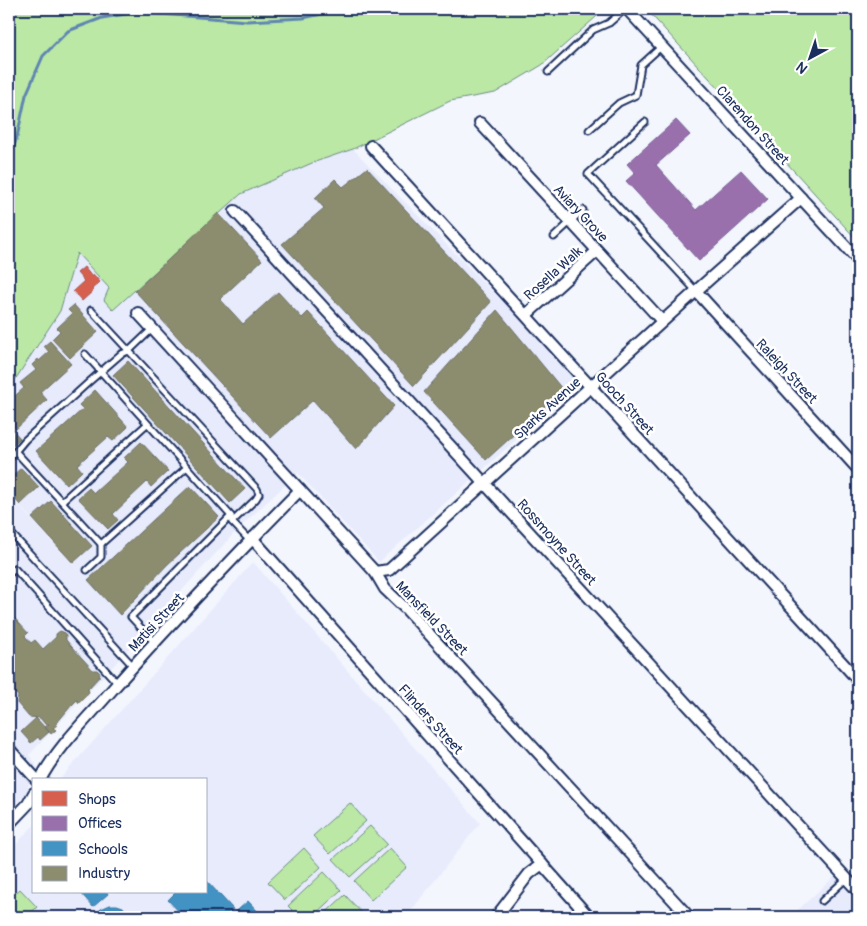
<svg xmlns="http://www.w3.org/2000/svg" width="867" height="926" font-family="Pangolin,sans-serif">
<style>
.built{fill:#e7ebfc}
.green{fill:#bbe8a5;stroke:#6b8c82}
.shops{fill:#d6604d;stroke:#9e5152}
.offices{fill:#9970ab;stroke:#735c94}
.schools{fill:#4393c3;stroke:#3775a5}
.industry{fill:#8c8c6e;stroke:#6a7069}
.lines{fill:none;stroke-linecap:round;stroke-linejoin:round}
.stream{stroke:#5e85b1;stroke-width:3}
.lane-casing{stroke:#1b2f5e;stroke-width:9}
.street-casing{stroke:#1b2f5e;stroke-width:14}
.lane{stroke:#fff;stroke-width:5}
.street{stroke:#fff;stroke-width:10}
.labels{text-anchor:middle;stroke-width:5;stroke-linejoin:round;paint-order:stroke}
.street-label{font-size:14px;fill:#1b2f5e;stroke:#fff}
</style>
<rect width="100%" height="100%" fill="#f4f6fe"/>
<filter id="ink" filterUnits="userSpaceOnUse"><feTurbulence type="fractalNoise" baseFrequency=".02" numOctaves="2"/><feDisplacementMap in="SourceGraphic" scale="10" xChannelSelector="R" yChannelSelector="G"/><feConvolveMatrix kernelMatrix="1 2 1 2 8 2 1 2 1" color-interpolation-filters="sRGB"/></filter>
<g filter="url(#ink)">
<g class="built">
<polygon points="353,149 581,382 379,562 298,473 238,529 113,666 29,755 36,764 26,793 9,813 9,495 101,595 9,494 9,389 60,311 77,253 110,288 218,213 241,194 312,163"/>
<polygon points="253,562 480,823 406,917 9,917 9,852 34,825 34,892 206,892 206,780 59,780"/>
<polygon points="835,876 858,901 858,917 790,917"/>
</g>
<g class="green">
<polygon points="9,9 605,9 542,65 495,93 450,101 353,149 312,163 241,194 113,310 104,300 109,288 77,253 60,311 9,389"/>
<polygon points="646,9 858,9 858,241"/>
<polygon points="350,803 366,821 330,854 313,836"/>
<polygon points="370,826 387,844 350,877 333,859"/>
<polygon points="304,848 321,867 285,900 268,882"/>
<polygon points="390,848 407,867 371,900 354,881"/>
<polygon points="324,872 341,890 312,917 299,917 288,906"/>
<polygon points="20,889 37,907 26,917 9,917 9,899"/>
<polygon points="345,895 362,913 358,917 321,917"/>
</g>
<polygon class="shops" points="84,267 92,277 94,275 100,282 92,289 93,291 82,301 73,291 84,281 77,273"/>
<polygon class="offices" points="676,120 690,135 656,165 696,210 741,170 768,199 699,261 626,181 635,173 627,164"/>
<g class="schools">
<polygon points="206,880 233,909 224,917 184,917 168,900 176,892 206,892"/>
<polygon points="80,892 107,892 108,894 93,907"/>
<polygon points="248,901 263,917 230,917"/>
<polygon points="110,905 117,905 123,907 130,917 93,917 101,909"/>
</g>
<g class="industry">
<polygon points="367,168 491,302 414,386 282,244 324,208 315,198 335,179 343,187"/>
<polygon points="218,213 262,260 220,299 243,324 278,292 302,318 308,312 394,406 356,449 313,400 271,438 135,291"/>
<polygon points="74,305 98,332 70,358 52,339 60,331 57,328 72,314 68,310"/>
<polygon points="497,310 563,390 486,460 424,392"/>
<polygon points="50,341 71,364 40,392 47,400 16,429 9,421 9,405 11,403 9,401 24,388 20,383 36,370 32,365 38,359 39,361 49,352 44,346"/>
<polygon points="128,361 245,489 230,503 113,375"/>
<polygon points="95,390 128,427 113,441 108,437 77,465 82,471 67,485 36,451 83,409 79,405"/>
<polygon points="9,426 20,438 9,449"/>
<polygon points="141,442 168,471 151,487 147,482 113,514 118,520 108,529 78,498 89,488 94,493 128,462 124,458"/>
<polygon points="21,468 39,487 20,505 9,492 9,479"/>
<polygon points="190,486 219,517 167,565 120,615 88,580"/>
<polygon points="51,501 92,546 73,563 32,518"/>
<polygon points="9,612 28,633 25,636 31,643 35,640 43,649 56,637 56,634 60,631 63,632 66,635 66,640 71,646 93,670 97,670 100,673 99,677 88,689 89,692 79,703 77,700 71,706 56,724 57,725 53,728 56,730 51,734 45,727 49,724 45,724 40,718 29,717 17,703 18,696 13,691 9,695"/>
<polygon points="36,718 49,732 40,740 38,737 31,743 21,732"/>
</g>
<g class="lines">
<polyline class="stream" points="9,160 17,137 26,95 43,56 68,31 102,18 137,12 247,21 303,18 345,9"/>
<defs>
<g id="lane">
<polyline points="548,72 593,30 609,23 625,9"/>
<polyline points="645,122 588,174 696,291"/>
<polyline points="589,130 619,103 636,95 641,65 662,46"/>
<polyline points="554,237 583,210"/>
<polyline points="91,310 257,489 259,494 256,499 232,522"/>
<polyline points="85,354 231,516 232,522 250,541"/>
<polyline points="16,452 101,544"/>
<polyline points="9,459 25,440 89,382 121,354 129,351 152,329"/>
<polyline points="62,501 147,424"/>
<polyline points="9,531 133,666"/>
<polyline points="87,570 101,557 101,544 187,467"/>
<polyline points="9,574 15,569 118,684"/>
<polyline points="155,643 131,617 231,516"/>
<polyline points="822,901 846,879"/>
</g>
<g id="street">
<polyline points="627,9 858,260"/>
<polyline points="480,123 662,321"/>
<polyline points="371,146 858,680"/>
<polyline points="235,211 858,891"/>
<polyline points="696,291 858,469"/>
<polyline points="138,313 375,572 385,589 407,610 689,917"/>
<polyline points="526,315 597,251"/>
<polyline points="252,538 589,917"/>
<polyline points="375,572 389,570 696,291 801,198"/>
<polyline points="9,749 37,780"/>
<path d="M40 780C58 746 87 719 112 690 172 622 236 555 300 490"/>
<polyline points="9,824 28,804 34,793"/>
<polyline points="496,917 529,874 542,864"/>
</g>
</defs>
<use href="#lane" class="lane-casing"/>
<use href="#street" class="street-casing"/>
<use href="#lane" class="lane"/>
<use href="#street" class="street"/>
</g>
</g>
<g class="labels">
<g class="street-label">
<text transform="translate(753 125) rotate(48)" y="5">Clarendon Street</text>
<text transform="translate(581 213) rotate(47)" y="5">Aviary Grove</text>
<text transform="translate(553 273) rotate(-42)" y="5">Rosella Walk</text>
<text transform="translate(787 371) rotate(47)" y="5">Raleigh Street</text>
<text transform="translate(625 403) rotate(48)" y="5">Gooch Street</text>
<text transform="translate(547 408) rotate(-42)" y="5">Sparks Avenue</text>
<text transform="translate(557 542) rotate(48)" y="5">Rossmoyne Street</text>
<text transform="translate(432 618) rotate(46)" y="5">Mansfield Street</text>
<text transform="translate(156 622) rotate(-47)" y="5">Matisi Street</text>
<text transform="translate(431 719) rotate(48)" y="5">Flinders Street</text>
</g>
</g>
<rect width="867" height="926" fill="none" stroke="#fff" stroke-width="30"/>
<rect x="15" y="15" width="837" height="896" fill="none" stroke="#1b2f5e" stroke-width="2" filter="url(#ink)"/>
<rect x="32" y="778" width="175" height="115" fill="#ffffff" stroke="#a4acbf"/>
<rect x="42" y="791" width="25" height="15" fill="#d6604d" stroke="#a4acbf"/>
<text x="78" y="804" font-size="15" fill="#1b2f5e">Shops</text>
<rect x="42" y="816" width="25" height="15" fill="#9970ab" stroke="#a4acbf"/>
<text x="78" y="828" font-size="15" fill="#1b2f5e">Offices</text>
<rect x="42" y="841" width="25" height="15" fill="#4393c3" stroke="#a4acbf"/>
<text x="78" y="854" font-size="15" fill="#1b2f5e">Schools</text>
<rect x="42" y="866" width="25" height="15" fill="#8c8c6e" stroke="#a4acbf"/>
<text x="78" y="878" font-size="15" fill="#1b2f5e">Industry</text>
<g transform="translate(810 58) rotate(220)" stroke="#ffffff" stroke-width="4" paint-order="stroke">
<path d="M0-4L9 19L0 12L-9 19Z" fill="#1b2f5e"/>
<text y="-8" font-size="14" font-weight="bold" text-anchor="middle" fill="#1b2f5e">N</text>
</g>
</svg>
